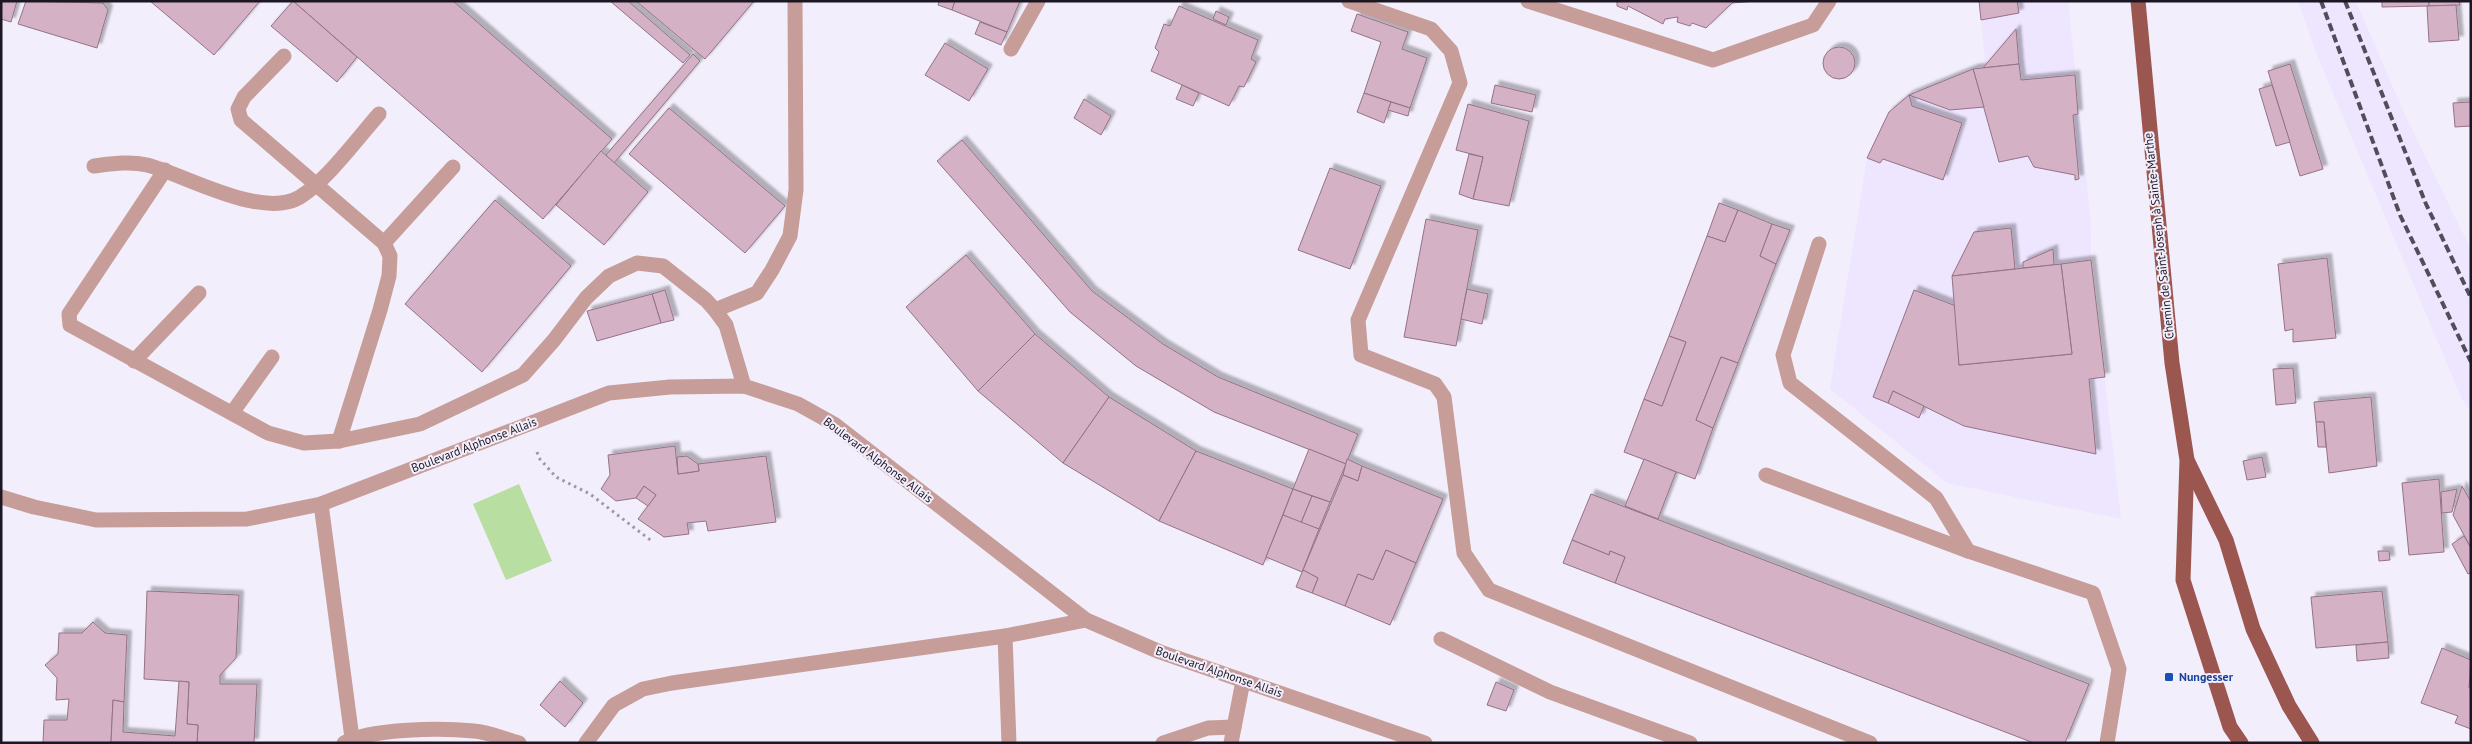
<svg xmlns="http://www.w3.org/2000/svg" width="2472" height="744" font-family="'PT Sans',sans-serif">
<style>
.built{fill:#eee5ff}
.green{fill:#b8dea1}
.building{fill:#d5b1c6;stroke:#937286;filter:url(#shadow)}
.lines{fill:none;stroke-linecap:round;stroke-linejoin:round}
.path{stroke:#9d98a5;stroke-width:3;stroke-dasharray:2.5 4;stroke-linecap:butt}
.minor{stroke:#c69d98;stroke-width:15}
.major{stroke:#9c5650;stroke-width:15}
.rail{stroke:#524d5a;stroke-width:4;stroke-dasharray:8 4;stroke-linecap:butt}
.transit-dot{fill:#1a4fb4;stroke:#f3eefc;stroke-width:2}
.labels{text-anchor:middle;stroke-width:4;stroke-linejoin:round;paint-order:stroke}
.street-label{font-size:12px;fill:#1c1723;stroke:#f3eefc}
.transit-label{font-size:12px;font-weight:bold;fill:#164399;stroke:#f3eefc;text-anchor:start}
</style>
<defs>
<filter id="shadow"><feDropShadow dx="4.5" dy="-4.5" stdDeviation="1" flood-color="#0004"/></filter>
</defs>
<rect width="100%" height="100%" fill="#f3eefc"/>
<g class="built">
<polygon points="1979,1 2068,1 2091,226 2091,260 2121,519 1947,483 1830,389 1867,158 1882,124 1895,106 1909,95 1973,69 1985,60"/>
<polygon points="2298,1 2356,1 2404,113 2471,250 2471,413 2461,397 2317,55"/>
</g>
<polygon class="green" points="519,484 552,561 506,580 473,504"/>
<g class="building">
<polygon points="1,1 17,1 11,22 1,19"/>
<polygon points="26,1 103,3 108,10 97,48 18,24"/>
<polygon points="150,1 260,1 214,55"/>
<polygon points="293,1 453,1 612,139 543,219"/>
<polygon points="293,1 357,57 337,82 271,26"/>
<polygon points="610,1 628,1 690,55 683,63"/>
<polygon points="636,1 754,1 705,59"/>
<polygon points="939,1 955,1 952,10 938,5"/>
<polygon points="955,1 1020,1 1007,32 952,10"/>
<polygon points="1617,1 1756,1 1732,3 1706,28 1692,23 1690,26 1677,22 1678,17 1665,19 1663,24 1628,6 1627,10 1617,6"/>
<polygon points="1979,1 2017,1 2019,13 1981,20"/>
<polygon points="2382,1 2429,1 2429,6 2382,7"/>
<polygon points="2429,1 2459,1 2460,5 2429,6"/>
<polygon points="2456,5 2459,40 2429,42 2427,6"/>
<polygon points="1179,6 1258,40 1251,59 1256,62 1244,87 1239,86 1229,106 1151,71 1159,52 1155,48 1164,24 1170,26"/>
<polygon points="1216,11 1229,17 1226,25 1213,19"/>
<polygon points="1357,14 1408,32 1402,49 1427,58 1410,108 1364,93 1381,42 1351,31"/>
<polygon points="980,22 1007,32 1001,45 975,34"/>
<polygon points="2016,29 2019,64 1983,68 1988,62"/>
<polygon points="945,43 988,69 969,101 925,75"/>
<circle cx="1839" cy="63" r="16"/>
<polygon points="693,54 700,61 614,163 606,155"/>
<polygon points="2019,64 2021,80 2075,75 2078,114 2073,115 2079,179 2075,180 2075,175 2034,167 2028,156 1999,162 1973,69"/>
<polygon points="2290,64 2323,169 2300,176 2268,71"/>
<polygon points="1973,69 1984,107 1950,110 1909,95"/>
<polygon points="1182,85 1199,93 1193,106 1176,99"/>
<polygon points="1495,85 1536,95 1532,112 1491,103"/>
<polygon points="2272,85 2290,142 2276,146 2259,89"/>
<polygon points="1364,93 1391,102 1384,123 1357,112"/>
<polygon points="1909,95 1912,106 1962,123 1943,180 1883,159 1880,163 1867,158 1889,112"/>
<polygon points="1084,99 1111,116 1101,135 1074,118"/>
<polygon points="1391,102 1410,108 1408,116 1388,110"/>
<polygon points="2471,102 2471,126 2455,127 2453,103"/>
<polygon points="1468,104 1529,121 1509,206 1473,199 1483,157 1456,150"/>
<polygon points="669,108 785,206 745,253 629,154"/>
<polygon points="962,140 1092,291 1163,344 1218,377 1358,434 1346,464 1214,412 1136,366 1070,312 937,161"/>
<polygon points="601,151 648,192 604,245 556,205"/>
<polygon points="1469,154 1483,157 1473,199 1459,194"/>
<polygon points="1330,168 1381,186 1350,269 1298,250"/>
<polygon points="495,200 571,266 482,372 405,304"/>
<polygon points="1719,203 1738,210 1725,242 1707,236"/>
<polygon points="1738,210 1772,224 1760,256 1776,264 1738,363 1721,357 1696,420 1713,428 1695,479 1624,452 1644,399 1662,406 1686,342 1669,336 1707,236 1725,242"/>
<polygon points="1426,219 1478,230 1456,346 1404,337"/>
<polygon points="1772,224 1790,230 1776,264 1760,256"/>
<polygon points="2011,228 2015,269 1952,276 1974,232"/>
<polygon points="2053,249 2054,265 2023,268 2023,262"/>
<polygon points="966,255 1035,334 978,391 906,307"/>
<polygon points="2327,258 2336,338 2293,342 2293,329 2285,331 2278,264"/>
<polygon points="2091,260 2105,377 2089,379 2096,454 1964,426 1893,391 1888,403 1873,397 1914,290 1956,306 1959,365 2072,354 2061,264"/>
<polygon points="2061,264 2072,354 1959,365 1952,276"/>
<polygon points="1467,289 1488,294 1482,324 1461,319"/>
<polygon points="665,290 674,320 661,323 652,294"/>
<polygon points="652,294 661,323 597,341 587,311"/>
<polygon points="1035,334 1109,397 1063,463 978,391"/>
<polygon points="1669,336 1686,342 1662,406 1644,399"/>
<polygon points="1721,357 1738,363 1713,428 1696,420"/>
<polygon points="2293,368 2296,403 2276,405 2273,369"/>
<polygon points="1893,391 1924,406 1919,418 1888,403"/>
<polygon points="1109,397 1196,451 1159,521 1063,463"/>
<polygon points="2371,397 2377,466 2329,473 2324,422 2316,422 2314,402"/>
<polygon points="2316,422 2324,422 2326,447 2318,447"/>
<polygon points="675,446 678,474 699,471 698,464 766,456 776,522 708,531 706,521 687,523 689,534 664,537 638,519 656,495 644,486 636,498 616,501 601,489 610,475 608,455"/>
<polygon points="1309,449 1346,464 1330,502 1293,489"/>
<polygon points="1196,451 1293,489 1263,565 1159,521"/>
<polygon points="687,456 698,464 699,471 678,474 677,457"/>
<polygon points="2262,457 2266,477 2247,480 2243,461"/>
<polygon points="1347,459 1362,466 1358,481 1343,475"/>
<polygon points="1644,459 1676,472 1658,519 1625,506"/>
<polygon points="1362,466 1443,499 1416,563 1386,550 1373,580 1358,574 1345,606 1312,593 1318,578 1303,570 1343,475 1358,481"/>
<polygon points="2439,479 2444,552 2409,555 2402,483"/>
<polygon points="644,486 656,495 648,506 636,498"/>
<polygon points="2462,486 2471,502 2471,548 2453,515"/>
<polygon points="1293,489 1312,496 1301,523 1283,515"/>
<polygon points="2457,489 2452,512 2442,513 2441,492"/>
<polygon points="1591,494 2089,684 2065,743 2034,743 1615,583 1625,557 1610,551 1609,555 1572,540"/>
<polygon points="1312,496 1330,502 1319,529 1301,523"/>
<polygon points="1283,515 1319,529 1302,572 1266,557"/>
<polygon points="2464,536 2471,548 2471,573 2468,574 2452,544"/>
<polygon points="1572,540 1609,555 1610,551 1625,557 1615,583 1563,563"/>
<polygon points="1386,550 1416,563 1390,625 1345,606 1358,574 1373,580"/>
<polygon points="2378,551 2389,551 2390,560 2379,561"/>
<polygon points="1303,570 1318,578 1312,593 1296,587"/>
<polygon points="147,591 239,595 236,658 220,675 220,684 257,684 254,743 197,743 198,725 187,724 189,682 144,679"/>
<polygon points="2382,591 2388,642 2316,648 2311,597"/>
<polygon points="93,622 105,633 127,635 124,702 113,700 111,742 126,743 43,743 44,720 67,720 69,699 56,700 57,678 45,665 58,654 59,633 82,633"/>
<polygon points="2388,642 2389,658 2357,661 2356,645"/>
<polygon points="2442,648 2471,660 2469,688 2471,688 2471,729 2455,723 2458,716 2421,703"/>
<polygon points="179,681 189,682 187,724 198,725 197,743 111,742 113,700 124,702 123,732 175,736"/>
<polygon points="560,681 583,703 565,727 540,705"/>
<polygon points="1496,682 1514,690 1506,711 1487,705"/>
</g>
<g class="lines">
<polyline class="path" points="537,452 539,458 556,477 590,494 653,542"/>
<g class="minor">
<polyline points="1349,1 1431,29 1451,51 1460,83 1358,320 1361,355 1435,384 1444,397 1464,553 1489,590 1870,743"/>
<polyline points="1528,1 1713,60 1813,25 1829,1"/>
<polyline points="1011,49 1038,1"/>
<polyline points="284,56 244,97 238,109 241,120 384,243 390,256 389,276 380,310 339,441"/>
<path d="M94 166C111 164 129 161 147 165 186 175 262 220 300 197 327 180 357 139 379 114"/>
<polyline points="165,170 69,314 70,325 268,433 304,443 339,441 420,424 523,375 554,340 586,298 609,276 637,263 663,266 706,300 715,310 726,325 744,386"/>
<polyline points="384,243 453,167"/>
<polyline points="1819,244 1783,355 1790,383 1936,498 1968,551 2093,593 2119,669 2107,743"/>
<polyline points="715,310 757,293 772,270 790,236 796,190 795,1"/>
<polyline points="134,361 199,293"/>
<polyline points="232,413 272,357"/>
<polyline points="1766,475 1968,551"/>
<polyline points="1,497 34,507 96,520 247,519 321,504 609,393 670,387 744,386 798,404 834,424 1086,620 1160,652 1425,743"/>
<polyline points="321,504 352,738"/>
<polyline points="1005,636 1009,743"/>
<polyline points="1441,639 1550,692 1690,743"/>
<path d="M344 743C371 728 443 728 474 731 489 732 504 739 519 743"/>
<polyline points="586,743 614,705 643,689 672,683 1005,636 1086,620"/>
<polyline points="1163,743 1208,728 1234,727"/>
<polyline points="1231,743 1243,681"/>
</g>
<g class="major">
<polyline points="2138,1 2172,363 2187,460 2183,580 2230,727 2241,743"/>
<polyline points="2188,462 2226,540 2253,629 2289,706 2312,743"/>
</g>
<g class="rail">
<polyline points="2321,1 2400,215 2471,362"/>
<polyline points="2345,1 2426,204 2471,298"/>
</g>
</g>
<rect class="transit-dot" x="2164" y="672" width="10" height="10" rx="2.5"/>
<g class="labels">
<g class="street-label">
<text transform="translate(2159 236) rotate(-96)" y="4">Chemin de Saint-Joseph à Sainte-Marthe</text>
<text transform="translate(474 445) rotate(-21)" y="4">Boulevard Alphonse Allais</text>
<text transform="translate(878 460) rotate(37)" y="4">Boulevard Alphonse Allais</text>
<text transform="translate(1219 672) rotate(19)" y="4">Boulevard Alphonse Allais</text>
</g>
<g class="transit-label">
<text x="2179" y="681">Nungesser</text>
</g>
</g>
<rect width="2472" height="744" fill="none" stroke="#1c1723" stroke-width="5"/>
</svg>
